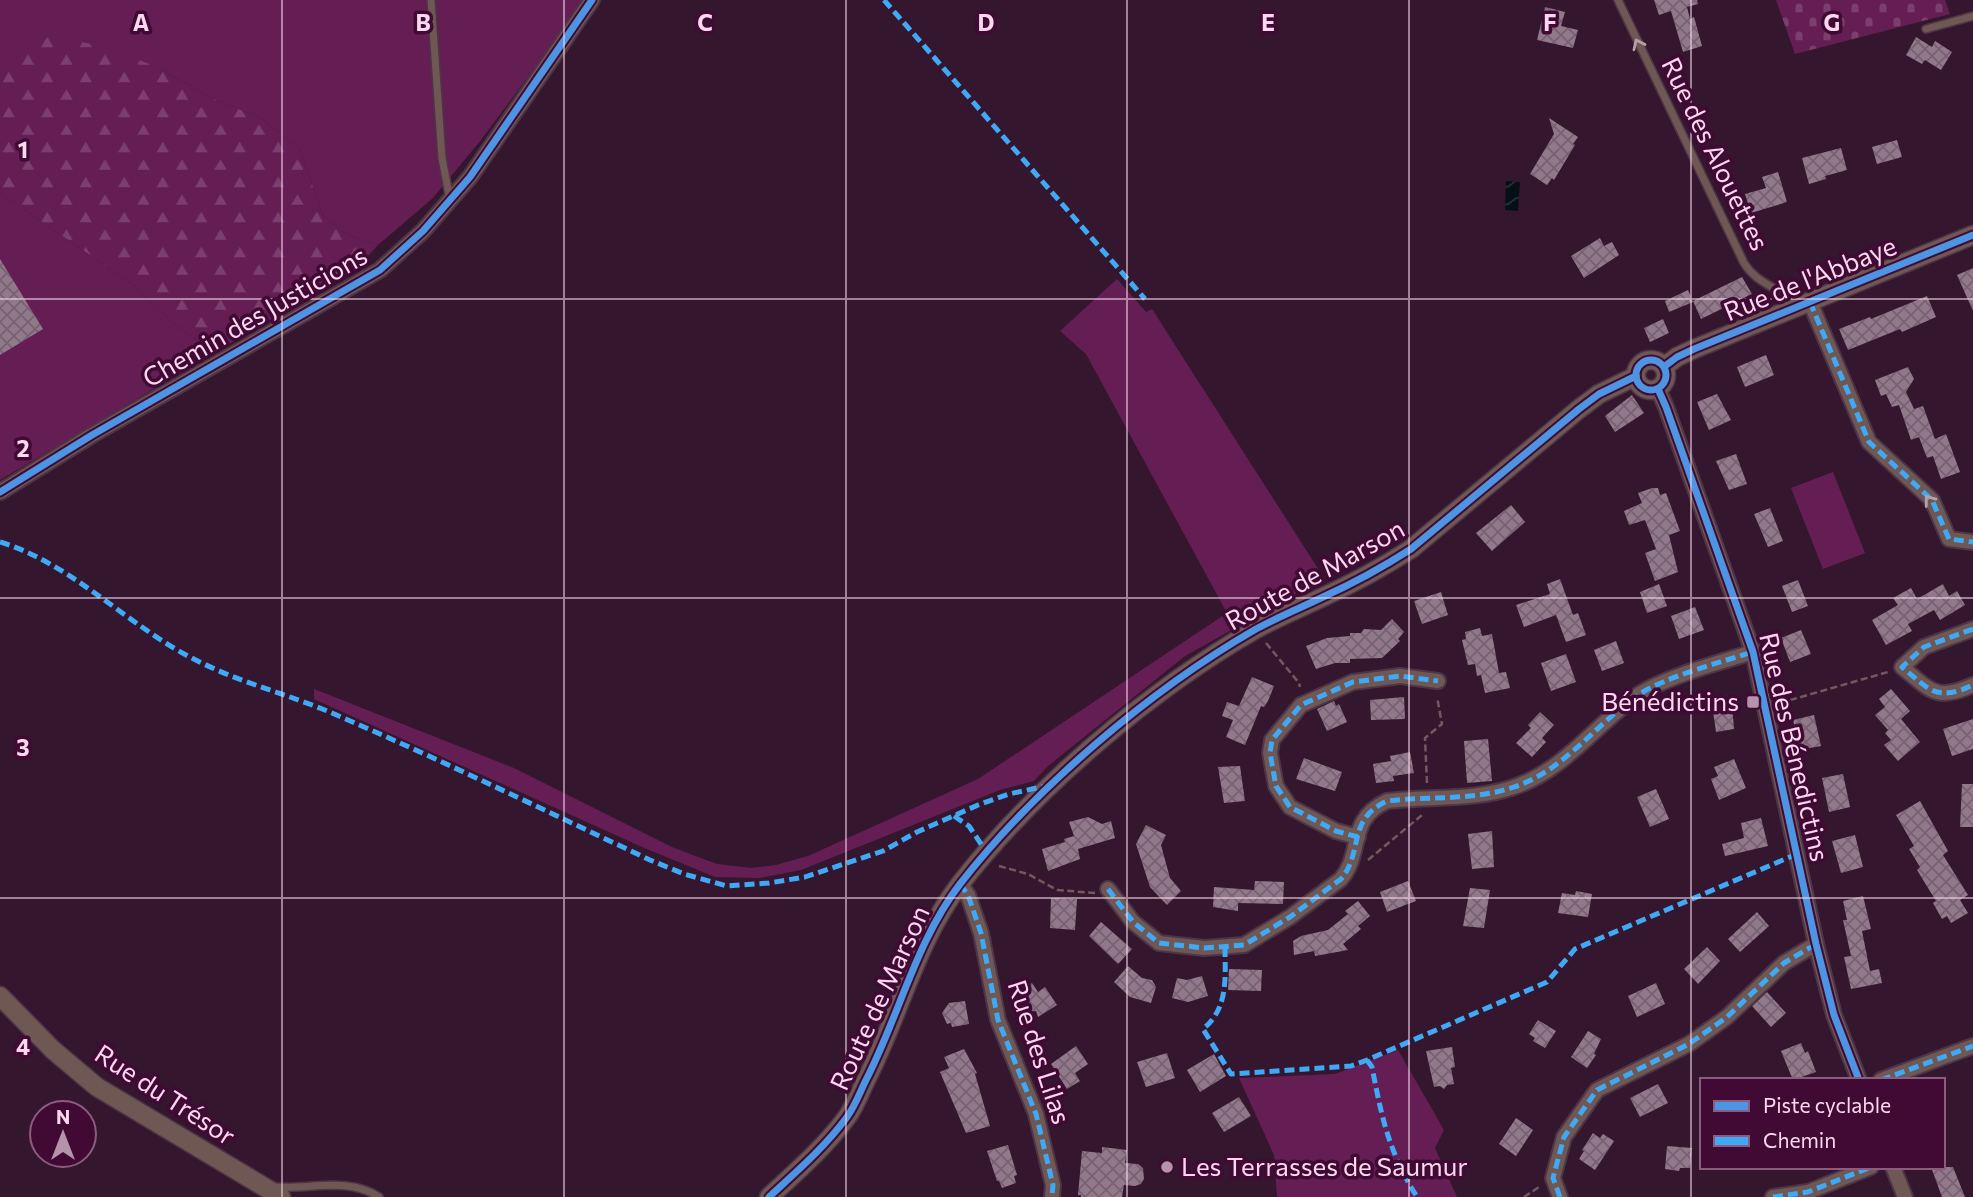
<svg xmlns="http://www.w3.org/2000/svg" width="1973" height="1197" font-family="Commissioner,sans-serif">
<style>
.green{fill:#651e54}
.forest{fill:url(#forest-firs)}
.cemetery{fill:url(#cemetery-stones)}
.water{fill:url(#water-waves)}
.building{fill:url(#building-cross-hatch)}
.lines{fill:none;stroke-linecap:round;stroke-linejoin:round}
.service-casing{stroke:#4d3547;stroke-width:10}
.minor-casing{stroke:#4d3547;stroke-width:18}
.tertiary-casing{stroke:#4d3547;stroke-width:21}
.path{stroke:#705a5e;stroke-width:2.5;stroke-dasharray:7 3.5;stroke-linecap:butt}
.service{stroke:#6f5753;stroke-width:7}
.minor{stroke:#6f5753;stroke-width:14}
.tertiary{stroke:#6f5753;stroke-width:18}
.quiet{stroke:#3fa9f5;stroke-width:5;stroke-dasharray:10 5;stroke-linecap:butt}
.cycleway-casing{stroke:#410a34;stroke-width:11}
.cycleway{stroke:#4d94e3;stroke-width:7}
.oneway{stroke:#bc9ea9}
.grid{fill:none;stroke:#fbd8ef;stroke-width:2;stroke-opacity:0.55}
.poi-dot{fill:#b594ab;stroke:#410a34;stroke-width:2.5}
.labels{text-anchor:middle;stroke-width:7;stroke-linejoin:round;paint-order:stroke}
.street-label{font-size:26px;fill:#fbd8ef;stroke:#410a34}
.poi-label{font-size:26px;fill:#fbd8ef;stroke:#410a34;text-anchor:end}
.grid-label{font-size:23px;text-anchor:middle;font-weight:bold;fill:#fbd8ef;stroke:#410a34;stroke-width:7;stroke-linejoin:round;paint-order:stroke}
</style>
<defs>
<pattern id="forest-firs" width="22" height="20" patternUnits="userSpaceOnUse" patternTransform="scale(1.75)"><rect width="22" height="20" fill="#651e54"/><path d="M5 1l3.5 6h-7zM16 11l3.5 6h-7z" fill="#7c3e6d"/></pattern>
<pattern id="cemetery-stones" width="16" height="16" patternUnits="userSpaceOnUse" patternTransform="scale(1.75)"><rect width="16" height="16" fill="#651e54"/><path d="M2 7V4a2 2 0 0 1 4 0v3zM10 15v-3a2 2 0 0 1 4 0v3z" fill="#7c3e6d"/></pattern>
<pattern id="water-waves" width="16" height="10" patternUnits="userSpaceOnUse" patternTransform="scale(1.75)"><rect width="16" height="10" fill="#050f16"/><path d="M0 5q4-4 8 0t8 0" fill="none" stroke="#2a3138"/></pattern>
<pattern id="building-cross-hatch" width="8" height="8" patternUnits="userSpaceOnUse" patternTransform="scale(1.75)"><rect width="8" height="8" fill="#92788b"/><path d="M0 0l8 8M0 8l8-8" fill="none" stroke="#766270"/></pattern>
</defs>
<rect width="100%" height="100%" fill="#34172e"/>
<g class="green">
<polygon points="0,0 585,0 481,140 433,198 378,245 346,234 323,216 300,149 262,119 206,95 157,67 0,62"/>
<polygon points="0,193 135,286 172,322 214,353 0,480"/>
<polygon points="1117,279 1146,312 1152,309 1324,578 1185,656 1048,766 1034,781 1000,790 801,870 760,878 715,877 642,847 314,699 314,689 514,768 674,848 717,864 751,868 776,865 808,856 978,779 1227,613 1086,354 1060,331"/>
<polygon points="1833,472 1865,553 1823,569 1791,488"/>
<polygon points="1398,1050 1444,1130 1435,1148 1457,1197 1277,1197 1274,1155 1239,1078 1335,1074"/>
</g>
<polygon class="forest" points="45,35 102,46 157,67 206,95 262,119 300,149 323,216 346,234 378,245 359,266 214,353 172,322 135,286 0,193 0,62"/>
<polygon class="cemetery" points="1776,0 1945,0 1950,14 1795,54"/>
<polygon class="water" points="1506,181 1520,182 1518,211 1505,210"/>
<g class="building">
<polygon points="1654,0 1697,0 1698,4 1687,7 1690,19 1694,17 1702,46 1683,52 1671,11 1659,15"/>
<polygon points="1545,7 1565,12 1561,26 1578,30 1573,48 1537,40"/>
<polygon points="1916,37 1932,47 1935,41 1952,52 1941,70 1925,60 1922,64 1906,55"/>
<polygon points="1549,118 1578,137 1573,144 1575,145 1554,180 1552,178 1547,185 1530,174 1554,134"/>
<polygon points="1897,140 1902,157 1877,164 1872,147"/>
<polygon points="1841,148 1847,170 1825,176 1826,179 1809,184 1802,158"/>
<polygon points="1778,172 1787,202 1751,213 1745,194 1766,188 1762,177"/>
<polygon points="1600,238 1604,246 1612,242 1619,255 1584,278 1571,256"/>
<polygon points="0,259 43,329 0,355"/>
<polygon points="1973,268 1973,311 1957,275"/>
<polygon points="1742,277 1752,294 1701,319 1693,301"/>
<polygon points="1688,290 1693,302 1669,312 1665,301"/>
<polygon points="1927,296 1936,317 1902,332 1900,329 1848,350 1839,329 1870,317 1871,319"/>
<polygon points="1663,319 1669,333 1650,342 1644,328"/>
<polygon points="1766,355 1774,375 1745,387 1737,367"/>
<polygon points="1908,367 1914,379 1906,392 1914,409 1923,406 1935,439 1946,434 1960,472 1941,479 1933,456 1927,458 1919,437 1911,440 1899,405 1892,407 1886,394 1881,396 1875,380"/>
<polygon points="1717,394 1731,420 1709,430 1697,402"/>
<polygon points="1632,395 1644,413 1615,432 1605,416"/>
<polygon points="1736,454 1747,484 1729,490 1716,461"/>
<polygon points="1652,488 1658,488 1660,495 1666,493 1680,531 1669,535 1678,572 1655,581 1645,553 1656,549 1645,520 1629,525 1624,511 1642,503 1638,493"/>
<polygon points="1511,505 1525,522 1492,551 1476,533"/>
<polygon points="1770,508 1783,541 1768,547 1754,514"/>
<polygon points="1560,579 1573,615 1578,613 1586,635 1566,642 1556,615 1524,627 1516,605 1550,594 1547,584"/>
<polygon points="1798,580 1808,606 1792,612 1782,586"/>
<polygon points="1659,584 1667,606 1647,613 1640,592"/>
<polygon points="1943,584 1949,596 1957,591 1965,605 1940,620 1934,610 1908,624 1912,631 1886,645 1872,620 1898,605 1893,598 1911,588 1917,599"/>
<polygon points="1441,592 1448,615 1422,624 1414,601"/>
<polygon points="1695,607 1704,630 1679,639 1671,616"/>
<polygon points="1392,619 1404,632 1398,639 1400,641 1382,658 1350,659 1350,663 1335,663 1316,669 1306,646 1327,638 1350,636 1350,633 1361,633 1364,629 1381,630"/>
<polygon points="1480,628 1482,636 1492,634 1499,673 1506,672 1510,688 1485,693 1481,675 1477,676 1475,664 1468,665 1462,640 1466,639 1465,632"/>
<polygon points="1801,630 1811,654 1790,662 1781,638"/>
<polygon points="1616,641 1624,663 1602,671 1594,650"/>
<polygon points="1566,654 1576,682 1551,691 1541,663"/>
<polygon points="1252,677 1274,686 1268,701 1264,707 1261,706 1245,745 1226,737 1233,720 1222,716 1227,702 1239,706"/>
<polygon points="1891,689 1910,711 1901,719 1920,742 1898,761 1884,745 1891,740 1885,733 1888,730 1875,715 1885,707 1879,699"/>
<polygon points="1725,695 1727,705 1732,704 1734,729 1716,732 1711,697"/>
<polygon points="1404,697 1405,719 1371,720 1370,700"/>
<polygon points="1334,701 1336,706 1339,704 1347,722 1327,731 1317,709"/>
<polygon points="1540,712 1554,725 1542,738 1546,742 1532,757 1516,743 1531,728 1528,725"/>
<polygon points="1814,715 1821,746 1800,750 1793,720"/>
<polygon points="1973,719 1973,749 1952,756 1943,729"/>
<polygon points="1488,739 1492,781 1467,783 1464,741"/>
<polygon points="1410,752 1414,773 1393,776 1394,781 1376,783 1373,764 1391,761 1390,756"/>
<polygon points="1304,758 1342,772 1335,791 1296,779"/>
<polygon points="1734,759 1746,788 1719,800 1711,779 1718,776 1714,767"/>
<polygon points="1240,766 1245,801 1224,803 1218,767"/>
<polygon points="1843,774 1850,807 1829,812 1822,778"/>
<polygon points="1962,784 1973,784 1973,827 1960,827"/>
<polygon points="1656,789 1669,819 1650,827 1637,797"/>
<polygon points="1920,801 1948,851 1943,855 1968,895 1960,900 1968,913 1951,923 1947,916 1942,919 1933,903 1936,901 1917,870 1920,867 1909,849 1914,846 1896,815"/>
<polygon points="1088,817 1102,824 1111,821 1115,838 1078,849 1080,859 1048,871 1042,849 1065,842 1064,839 1074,836 1069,822"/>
<polygon points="1761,818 1768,846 1725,856 1722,844 1744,838 1741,823"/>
<polygon points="1146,825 1166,835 1161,845 1170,878 1181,891 1167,905 1150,887 1136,844"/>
<polygon points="1492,831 1494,867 1472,869 1468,834"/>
<polygon points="1855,835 1863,867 1841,873 1832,841"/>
<polygon points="1255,881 1284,882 1283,904 1238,903 1238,911 1213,907 1214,887 1254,890"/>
<polygon points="1408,881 1416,901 1387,912 1380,892"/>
<polygon points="1470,888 1490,890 1484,928 1463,926"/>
<polygon points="1576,891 1592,894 1588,917 1558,913 1562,893 1575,895"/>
<polygon points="1863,896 1871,929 1862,931 1870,971 1879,969 1882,983 1851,989 1844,957 1851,956 1843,920 1847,920 1843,901"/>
<polygon points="1051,898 1077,899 1075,930 1050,928"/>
<polygon points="1358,901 1370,916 1358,926 1361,929 1343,944 1348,950 1315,956 1314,951 1294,955 1293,941 1301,936 1328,930 1348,914 1345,911"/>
<polygon points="1757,912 1769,926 1740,952 1728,939"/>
<polygon points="1101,922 1132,949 1118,964 1089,936"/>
<polygon points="1707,947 1720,961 1698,984 1684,969"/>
<polygon points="1128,966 1142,978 1152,980 1156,987 1151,1003 1130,997 1114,982"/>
<polygon points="1229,969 1262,970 1261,991 1228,990"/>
<polygon points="1202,976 1208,996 1188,1002 1172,998 1177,978 1187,980"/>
<polygon points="1032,983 1038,992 1045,987 1057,1005 1038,1017 1036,1011 1027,1012 1015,994"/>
<polygon points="1656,983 1665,1004 1637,1017 1628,996"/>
<polygon points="1767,992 1786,1013 1771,1027 1752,1006"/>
<polygon points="965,1001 969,1024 952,1027 951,1023 947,1024 942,1013 949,1003"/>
<polygon points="1538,1020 1556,1031 1545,1048 1533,1041 1535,1038 1529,1034"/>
<polygon points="1588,1031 1601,1039 1594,1054 1596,1055 1587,1068 1571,1057"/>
<polygon points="1801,1043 1805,1053 1808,1051 1816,1072 1793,1080 1781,1051"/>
<polygon points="1076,1046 1088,1064 1075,1073 1080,1081 1067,1089 1051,1064"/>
<polygon points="1452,1047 1455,1067 1451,1068 1454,1084 1447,1085 1444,1089 1440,1086 1434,1087 1426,1051"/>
<polygon points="964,1049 977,1073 975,1074 990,1126 966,1133 940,1072 949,1068 944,1057"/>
<polygon points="1167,1053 1175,1078 1146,1087 1137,1062"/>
<polygon points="1214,1054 1226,1076 1200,1092 1187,1070"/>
<polygon points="1658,1084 1668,1103 1640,1117 1630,1098"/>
<polygon points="1239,1097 1251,1116 1224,1132 1212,1113"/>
<polygon points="1516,1118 1533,1130 1516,1156 1499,1144"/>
<polygon points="1593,1133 1600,1138 1603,1134 1614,1141 1595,1170 1579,1159 1584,1151 1582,1150"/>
<polygon points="1008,1145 1017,1175 1014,1176 1016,1183 1002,1188 999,1181 997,1181 987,1151"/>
<polygon points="1667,1146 1692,1148 1690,1168 1680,1168 1679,1171 1665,1169"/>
<polygon points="1102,1147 1127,1150 1125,1163 1138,1164 1143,1168 1144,1179 1141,1184 1135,1186 1124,1185 1122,1197 1081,1197 1081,1195 1078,1195 1082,1151 1102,1153"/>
<polygon points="1931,1167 1953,1167 1965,1197 1942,1197"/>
</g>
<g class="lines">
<defs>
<g id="service">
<polyline points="431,0 442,158 450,200"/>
<path d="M1618 0 1744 263C1758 286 1781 286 1795 307"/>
<polyline points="1926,29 1973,16"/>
<path d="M274 1187C310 1190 347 1176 379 1197"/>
</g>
<g id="minor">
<polyline points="1810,302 1869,442 1932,500 1949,539 1973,542"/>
<polyline points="1658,389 1666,407 1753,652 1816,944 1834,1015 1859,1080"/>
<polyline points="0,492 92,435 380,270 423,231 470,177 592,0"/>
<path d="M1973 629 1924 647 1902 667C1930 690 1936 702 1973 685"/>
<polyline points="1358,837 1336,831 1290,807 1276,786 1270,753 1272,740 1301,705 1353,682 1400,676 1438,681"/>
<polyline points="960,884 968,895 981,933 998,1020 1036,1114 1053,1185 1052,1197"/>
<path d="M1108 889 1133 922 1159 943 1204 948 1244 945 1290 917 1341 879C1364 852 1346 820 1387 801 1428 796 1474 801 1514 787 1565 770 1596 724 1638 695 1665 677 1721 662 1753 652"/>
<polyline points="1881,1080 1973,1046"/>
<polyline points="1893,1167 1905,1197"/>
<polyline points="1560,1197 1553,1178 1564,1137 1597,1090 1689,1044 1727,1017 1784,963 1816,944"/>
<polyline points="1773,1197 1808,1192 1871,1167"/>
</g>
<g id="tertiary">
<circle cx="1651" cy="375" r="15"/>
<polyline points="1665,366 1677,357 1694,349 1973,235"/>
<polyline points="0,996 53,1050 97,1087 281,1197"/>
<path d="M769 1197C796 1172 825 1147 847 1117 855 1106 860 1092 866 1080 899 1016 916 941 960 884 1035 788 1150 690 1256 629 1278 617 1300 608 1323 597 1354 583 1383 567 1411 549L1579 409 1599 394 1636 376"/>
</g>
</defs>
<use href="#service" class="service-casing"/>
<use href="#minor" class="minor-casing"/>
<use href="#tertiary" class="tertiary-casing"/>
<g class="path">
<polyline points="1266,643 1299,683 1300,687"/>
<polyline points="1780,703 1888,672"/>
<polyline points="1427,783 1425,738 1442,724 1437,697"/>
<polyline points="1368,860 1422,815"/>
<polyline points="999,866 1028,874 1057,890 1095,893"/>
<polyline points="1524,1197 1539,1187"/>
</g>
<use href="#service" class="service"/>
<use href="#minor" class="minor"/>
<use href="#tertiary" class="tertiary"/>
<g class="quiet">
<polyline points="884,0 1145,299"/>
<polyline points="1810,302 1869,442 1932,500 1949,539 1973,542"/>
<path d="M0 542C76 565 132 631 204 664 245 684 290 695 332 713 439 759 544 810 650 860L684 874 727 886 769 883 805 877 883 851 917 832 978 805 1009 794 1046 786"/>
<path d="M1973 629 1924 647 1902 667C1930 690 1936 702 1973 685"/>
<polyline points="954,816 969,826 987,853"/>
<polyline points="1358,837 1336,831 1290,807 1276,786 1270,753 1272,740 1301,705 1353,682 1400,676 1438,681"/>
<polyline points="960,884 968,895 981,933 998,1020 1036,1114 1053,1185 1052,1197"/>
<path d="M1108 889 1133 922 1159 943 1204 948 1244 945 1290 917 1341 879C1364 852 1346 820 1387 801 1428 796 1474 801 1514 787 1565 770 1596 724 1638 695 1665 677 1721 662 1753 652"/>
<path d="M1225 947C1225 977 1229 1008 1203 1029L1231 1074 1351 1066 1367 1060 1547 982 1575 949 1797 854"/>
<path d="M1367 1060 1372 1067C1382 1119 1389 1152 1417 1197"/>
<polyline points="1881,1080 1973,1046"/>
<polyline points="1560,1197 1553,1178 1564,1137 1597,1090 1689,1044 1727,1017 1784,963 1816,944"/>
<polyline points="1773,1197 1808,1192 1871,1167"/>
</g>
<defs>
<g id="cycleway">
<circle cx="1651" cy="375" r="15"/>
<polyline points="1665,366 1677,357 1694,349 1973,235"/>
<polyline points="1658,389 1666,407 1753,652 1816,944 1834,1015 1859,1080"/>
<polyline points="0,492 92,435 380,270 423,231 470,177 592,0"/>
<path d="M769 1197C796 1172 825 1147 847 1117 855 1106 860 1092 866 1080 899 1016 916 941 960 884 1035 788 1150 690 1256 629 1278 617 1300 608 1323 597 1354 583 1383 567 1411 549L1579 409 1599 394 1636 376"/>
</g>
</defs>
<use href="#cycleway" class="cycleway-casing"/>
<use href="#cycleway" class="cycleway"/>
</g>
<defs><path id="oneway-chevron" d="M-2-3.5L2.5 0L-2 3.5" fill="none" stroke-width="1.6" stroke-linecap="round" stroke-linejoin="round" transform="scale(1.75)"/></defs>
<g class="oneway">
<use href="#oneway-chevron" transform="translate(1638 44) rotate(-115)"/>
<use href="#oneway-chevron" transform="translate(1929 500) rotate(-127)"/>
</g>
<path class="grid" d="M282 0V1197M564 0V1197M846 0V1197M1127 0V1197M1409 0V1197M1691 0V1197M0 299H1973M0 598H1973M0 898H1973"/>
<g class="poi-dot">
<rect x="1746" y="695" width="14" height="14" rx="3.5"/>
<circle cx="1167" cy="1167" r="7"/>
</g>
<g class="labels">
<g class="street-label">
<text transform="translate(1715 154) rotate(64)" y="9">Rue des Alouettes</text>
<text transform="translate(1810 279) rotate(-22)" y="9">Rue de l'Abbaye</text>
<text transform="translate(255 317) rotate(-30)" y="9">Chemin des Justicions</text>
<text transform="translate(1315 575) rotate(-29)" y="9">Route de Marson</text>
<text transform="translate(1794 747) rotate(77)" y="9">Rue des Bénedictins</text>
<text transform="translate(880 998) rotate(-65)" y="9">Route de Marson</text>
<text transform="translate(1039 1052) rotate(72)" y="9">Rue des Lilas</text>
<text transform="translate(165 1095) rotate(33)" y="9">Rue du Trésor</text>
</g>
<g class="poi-label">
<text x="1739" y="711">Bénédictins</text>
<text x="1181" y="1176" text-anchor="start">Les Terrasses de Saumur</text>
</g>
</g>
<g class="grid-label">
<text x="141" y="31">A</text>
<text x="423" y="31">B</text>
<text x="705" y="31">C</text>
<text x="986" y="31">D</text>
<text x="1268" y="31">E</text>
<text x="1550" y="31">F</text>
<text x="1832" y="31">G</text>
<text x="23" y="158">1</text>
<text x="23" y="457">2</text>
<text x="23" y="756">3</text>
<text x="23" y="1055">4</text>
</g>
<rect x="1700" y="1078" width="245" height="91" fill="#410a34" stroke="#8b5c7f" stroke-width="2"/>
<rect x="1714" y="1101" width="35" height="10" fill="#4d94e3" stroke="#8b5c7f" stroke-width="2"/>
<text x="1763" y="1113" font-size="21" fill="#fbd8ef">Piste cyclable</text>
<rect x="1714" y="1136" width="35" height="10" fill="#3fa9f5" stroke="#8b5c7f" stroke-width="2"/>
<text x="1763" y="1148" font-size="21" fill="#fbd8ef">Chemin</text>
<g transform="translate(63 1134)"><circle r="33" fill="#410a34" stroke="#8b5c7f" stroke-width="2"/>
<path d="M0-5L12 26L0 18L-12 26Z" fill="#b594ab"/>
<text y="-10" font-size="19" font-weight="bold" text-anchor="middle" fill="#fbd8ef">N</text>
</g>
</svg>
